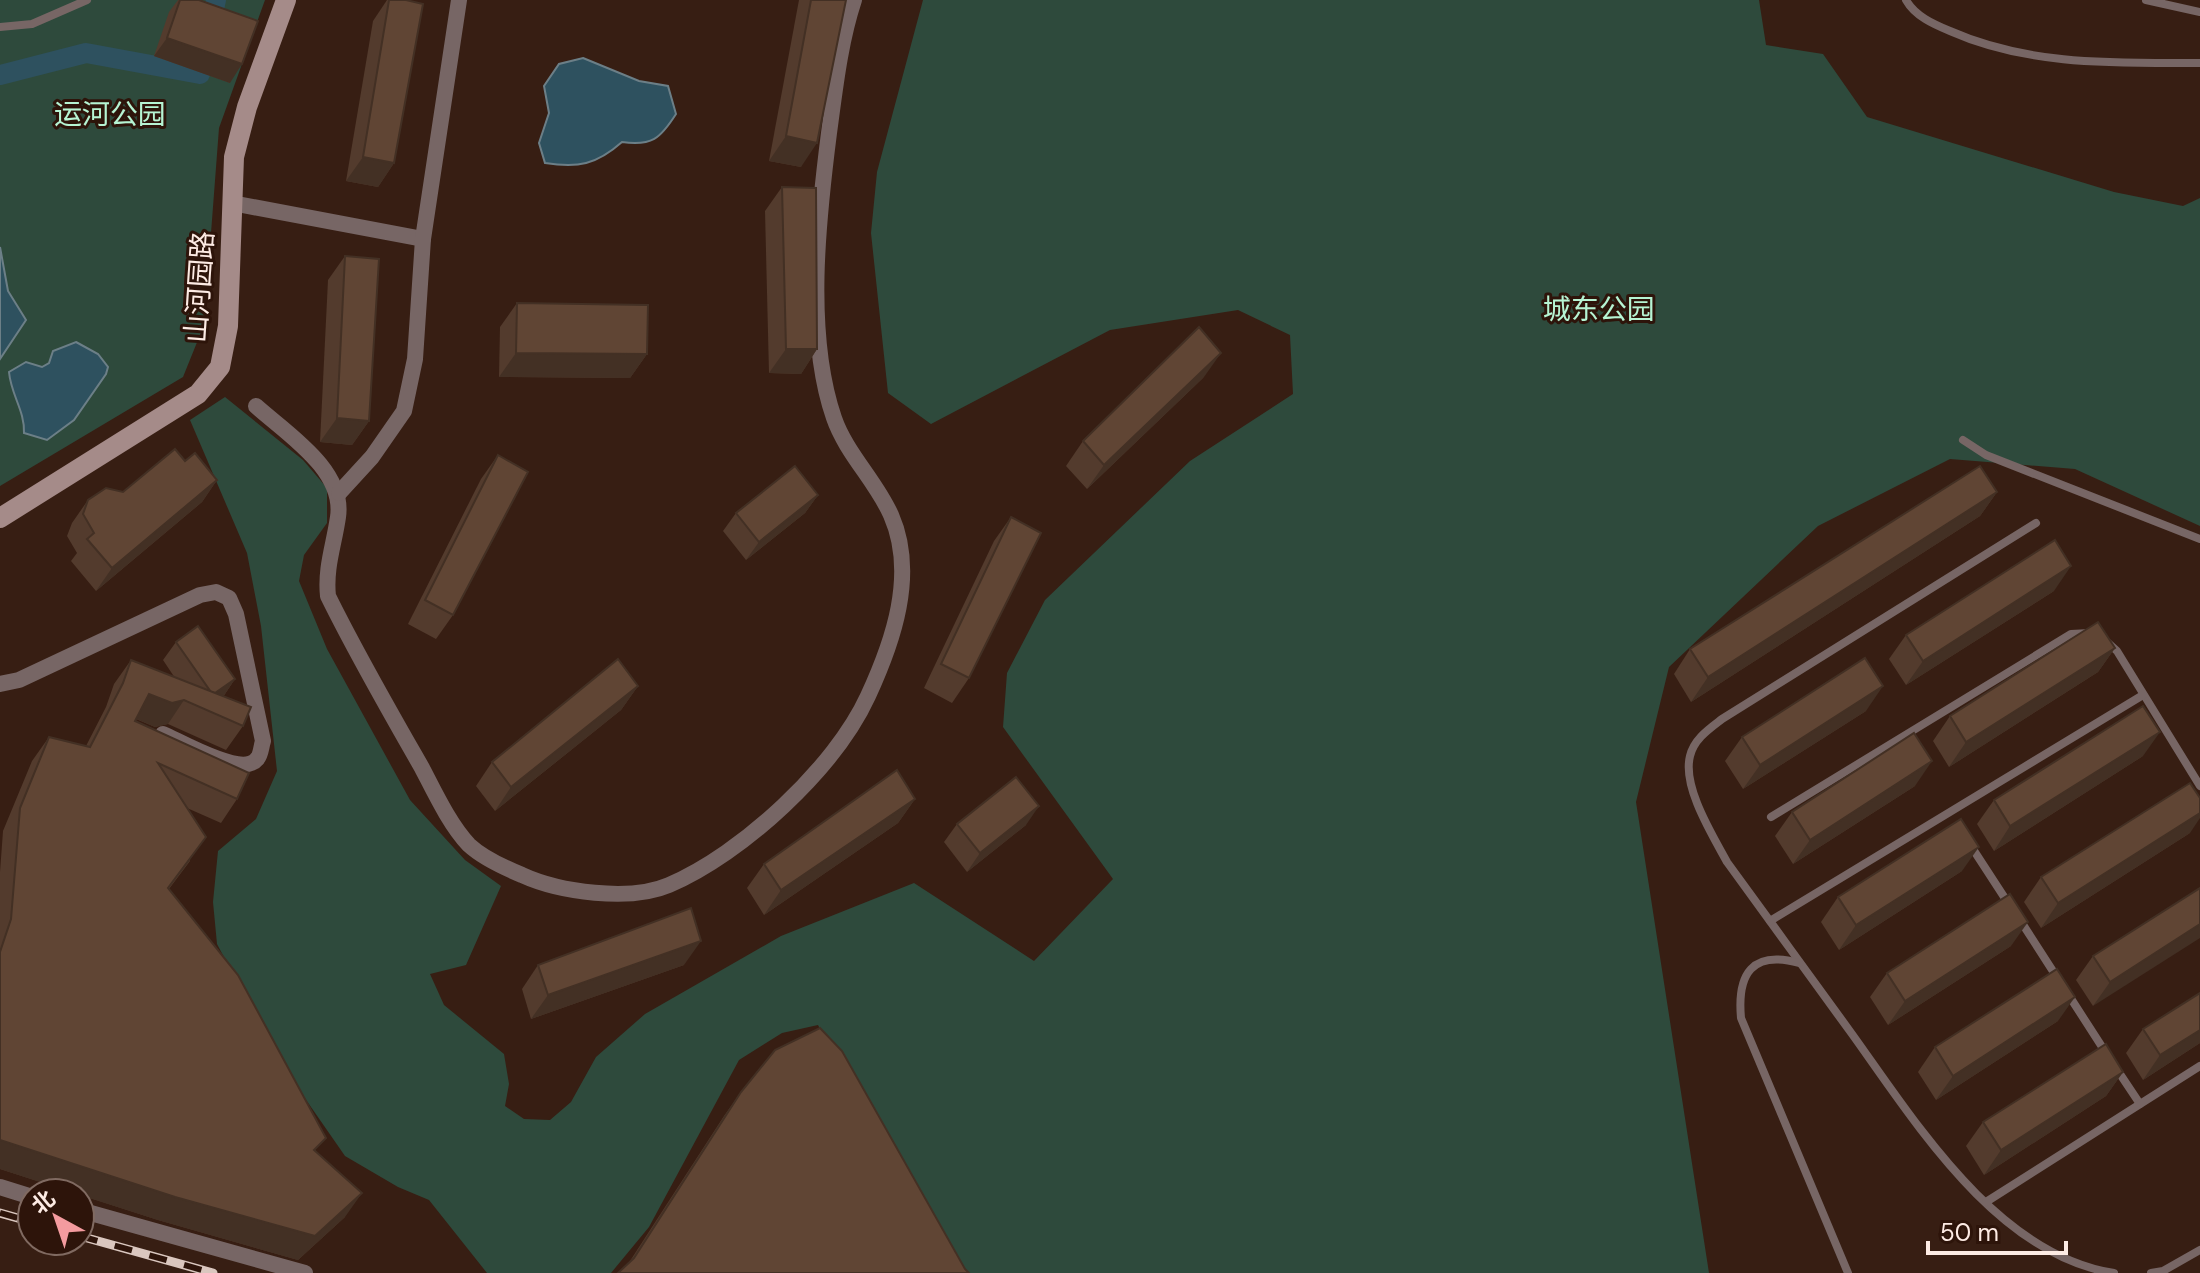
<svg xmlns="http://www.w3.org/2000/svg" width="2200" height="1273" font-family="'DM Sans','Noto Sans SC',sans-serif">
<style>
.green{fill:#2e4a3c}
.water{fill:#2e515f;stroke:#6c7f87;stroke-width:2}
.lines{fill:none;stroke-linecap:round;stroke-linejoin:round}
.canal{stroke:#2e515f;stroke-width:20}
.lane{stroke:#776665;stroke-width:8}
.street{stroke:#776665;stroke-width:16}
.secondary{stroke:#a58b89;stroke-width:20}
.rail-casing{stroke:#dac7bf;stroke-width:9}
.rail{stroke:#2d140a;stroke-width:6;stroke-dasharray:18;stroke-linecap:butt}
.wall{fill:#533b2d}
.shaded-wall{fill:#433024}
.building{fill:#604534;stroke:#433024;stroke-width:2}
.labels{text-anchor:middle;stroke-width:6;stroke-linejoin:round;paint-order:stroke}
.park-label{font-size:28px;fill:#b6f4d3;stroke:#2d140a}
.street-label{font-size:28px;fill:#fdebe4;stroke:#2d140a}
</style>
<rect width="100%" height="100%" fill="#371e13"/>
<g class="green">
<polygon points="0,0 265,0 219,128 204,325 183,377 0,486"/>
<polygon points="923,0 1759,0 1766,45 1823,54 1867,117 2114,192 2183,206 2200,198 2200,526 2075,469 1950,459 1818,526 1669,667 1636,802 1709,1273 956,1273 930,1244 818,1025 782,1033 739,1060 649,1227 611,1273 487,1273 429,1200 398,1187 345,1156 279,1061 217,944 213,902 218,851 256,819 277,771 261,626 247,553 190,420 225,397 303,460 327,488 327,523 304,555 299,581 327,649 410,800 465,860 501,886 466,965 430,974 444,1005 504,1054 509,1084 505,1106 524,1119 550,1120 571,1102 596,1057 645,1014 781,936 914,883 1034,961 1113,879 1003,727 1007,673 1045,600 1190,461 1293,394 1290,335 1238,310 1110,330 931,424 888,393 871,233 877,172"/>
</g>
<g class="water">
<path d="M583 58 639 81 668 86 676 114C660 139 652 146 622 142 596 165 578 168 545 163L539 143 549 113 544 86 559 64Z"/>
<polygon points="0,247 8,291 26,320 0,359"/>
<path d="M76 342 98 354 108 367 106 374 74 420 47 440 24 433C25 411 11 395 9 372L26 362 42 367 49 363 53 351Z"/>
</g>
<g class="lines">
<polyline class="canal" points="0,75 86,53 200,74 216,0"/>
<g class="lane">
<path d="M1906 0C1915 16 1933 24 1950 31 2029 66 2115 63 2200 63"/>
<polyline points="2146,0 2200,12"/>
<polyline points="0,27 32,24 87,0"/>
<polyline points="1963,440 1986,455 2200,539"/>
<path d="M2036 523 1722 719C1709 729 1694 739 1690 756 1682 787 1713 836 1727 862 1769 919 1810 977 1852 1034 1916 1123 1997 1255 2114 1273"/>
<polyline points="2107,642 2117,651 2200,786"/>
<polyline points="1771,817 2071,634 2090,633"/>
<polyline points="1969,843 2010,906"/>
<polyline points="2020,920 2058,979"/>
<polyline points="1770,921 2143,695"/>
<path d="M1799 963C1752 950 1737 974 1741 1018L1848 1273"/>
<polyline points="2068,994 2106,1053"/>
<polyline points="2116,1068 2140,1104"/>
<polyline points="1986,1202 2200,1066"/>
<polyline points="2151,1273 2163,1271 2200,1250"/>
</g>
<g class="street">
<polyline points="232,203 423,239"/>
<path d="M256 406C287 434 345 470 338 517 334 545 325 568 328 596 357 655 390 712 422 768 435 793 450 825 469 845 483 858 505 868 522 875 559 892 630 902 669 885 742 854 835 768 868 696 893 642 917 574 891 515 876 481 846 453 834 418 805 334 818 219 829 133 835 89 840 42 854 0"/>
<polyline points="339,493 372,457 404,411 415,359 423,239 459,0"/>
<path d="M0 684 19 680 200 595 216 592 229 598 236 614 263 741C261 747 261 755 257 759 242 778 182 742 163 734"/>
<polyline points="0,1187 32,1197"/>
<polyline points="80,1210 305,1273"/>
</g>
<polyline class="secondary" points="0,518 198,394 220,367 228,326 234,157 247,107 286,0"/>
<defs>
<g id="rail">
<polyline points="0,1213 32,1222"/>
<polyline points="80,1236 213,1273"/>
</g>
</defs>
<use href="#rail" class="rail-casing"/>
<use href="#rail" class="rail"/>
</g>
<g class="wall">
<polygon points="178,0 199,0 230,83 154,56 169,12"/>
<polygon points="387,0 406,0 394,163 378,187 346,181 373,21"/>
<polygon points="799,0 846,0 801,167 769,161"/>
<polygon points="782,187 817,349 801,374 769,373 765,211"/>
<polygon points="345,256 369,421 352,445 320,442 328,280"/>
<polygon points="517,303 647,354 630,378 499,377 500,327"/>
<polygon points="1204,377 1087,489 1066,466 1083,441"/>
<polygon points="498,455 453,615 436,639 408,624 481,479"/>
<polygon points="185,461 217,480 202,502 96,591 71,561 77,553 67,536 72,523 88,500 123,492"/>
<polygon points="1997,492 1980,516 1691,702 1674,674 1690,649"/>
<polygon points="818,495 805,513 746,560 723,531 736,513"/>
<polygon points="1011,517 969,678 952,703 924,688 994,541"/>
<polygon points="2054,591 1906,685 1889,659 1906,635"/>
<polygon points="176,642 235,679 223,697 243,726 226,750 168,724 155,727 136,719 135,721 237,799 221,823 187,808 190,861 169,889 316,1151 345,1217 298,1260 158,1220 0,1169 0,872 3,831 32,761 49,737 86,746 106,707 114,684 131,660 175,678 163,660"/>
<polygon points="2115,648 2098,672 1949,767 1933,741 1950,716"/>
<polygon points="638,686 621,710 495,811 476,786 492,762"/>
<polygon points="1866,711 1743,789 1725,761 1742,737"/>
<polygon points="2143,756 1994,851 1977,824 1994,800"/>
<polygon points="1915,786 1793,864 1775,836 1792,812"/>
<polygon points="915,799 898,823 764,915 747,888 764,864"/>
<polygon points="957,824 1026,825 967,872 944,842"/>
<polygon points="2190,833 2041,928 2024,902 2041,877"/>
<polygon points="1962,871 1839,950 1821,922 1838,897"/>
<polygon points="2200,888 2093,1006 2076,980 2093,956"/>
<polygon points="2011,946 1888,1025 1870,997 1887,973"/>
<polygon points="538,965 684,965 531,1019 522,989"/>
<polygon points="2200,993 2200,1043 2143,1080 2126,1053 2143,1029"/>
<polygon points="2058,1021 1936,1100 1918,1072 1935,1047"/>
<polygon points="2123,1072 2106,1096 1984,1175 1966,1146 1983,1122"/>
<polygon points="741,1092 965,1269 630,1261 724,1116"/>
</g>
<g class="shaded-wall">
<polygon points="167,38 242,64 230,83 154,56"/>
<polygon points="786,136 817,143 801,167 769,161"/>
<polygon points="363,157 394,163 378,187 346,181"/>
<polygon points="786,349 817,349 801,374 769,373"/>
<polygon points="516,353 647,354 630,378 499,377"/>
<polygon points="1221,353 1204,377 1087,489 1104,465"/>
<polygon points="337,418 369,421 352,445 320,442"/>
<polygon points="217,480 202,502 96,591 112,568"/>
<polygon points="1997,492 1980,516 1691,702 1708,677"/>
<polygon points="818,495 805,513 746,560 759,542"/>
<polygon points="2071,566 2054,591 1906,685 1923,661"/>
<polygon points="2115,648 2098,672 1949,767 1966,742"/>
<polygon points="235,679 223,697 213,695"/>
<polygon points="638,686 621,710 495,811 511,787"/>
<polygon points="1883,686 1866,711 1743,789 1760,765"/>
<polygon points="149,694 184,700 168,724 155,727 132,717"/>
<polygon points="2160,732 2143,756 1994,851 2010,826"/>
<polygon points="1932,761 1915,786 1793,864 1810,840"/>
<polygon points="915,799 898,823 764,915 781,890"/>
<polygon points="1039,806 1026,825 967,872 980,853"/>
<polygon points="2200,813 2200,818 2190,833 2041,928 2058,903"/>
<polygon points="1979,847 1962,871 1839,950 1856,925"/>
<polygon points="2028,922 2011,946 1888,1025 1905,1001"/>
<polygon points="2200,924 2200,938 2093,1006 2110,982"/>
<polygon points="701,941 684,965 531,1019 548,995"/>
<polygon points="2075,997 2058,1021 1936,1100 1953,1076"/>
<polygon points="2200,1030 2200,1043 2143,1080 2160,1055"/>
<polygon points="2123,1072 2106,1096 1984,1175 2001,1150"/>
<polygon points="0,1140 362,1193 345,1217 298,1260 158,1220 80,1195 80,1193 74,1193 0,1169"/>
</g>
<g class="building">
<polygon points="180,0 199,0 258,21 242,64 167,38"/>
<polygon points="389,0 406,0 423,4 394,163 363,157"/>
<polygon points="811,0 846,0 817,143 786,136"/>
<polygon points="782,187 816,188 817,349 786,349"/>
<polygon points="345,256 379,259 369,421 337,418"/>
<polygon points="517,303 648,305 647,354 516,353"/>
<polygon points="1199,327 1221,353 1104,465 1083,441"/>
<polygon points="175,449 185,461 195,453 217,480 112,568 87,539 94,533 83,514 88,500 106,488 123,492"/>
<polygon points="498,455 528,472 453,615 425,600"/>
<polygon points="795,466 818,495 759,542 736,513"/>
<polygon points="1980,466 1997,492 1708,677 1690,649"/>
<polygon points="1011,517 1041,533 969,678 941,664"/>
<polygon points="2055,540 2071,566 1923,661 1906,635"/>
<polygon points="2098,622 2115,648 1966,742 1950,716"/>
<polygon points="198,626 235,679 215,693 211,692 176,642"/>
<polygon points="1865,658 1883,686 1760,765 1742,737"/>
<polygon points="618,659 638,686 511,787 492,762"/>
<polygon points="131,660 251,707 243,726 184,700 172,703 149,694 135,721 249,773 237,799 158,763 206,837 168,888 238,975 326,1138 314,1150 362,1193 315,1236 175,1197 0,1140 0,952 11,919 20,808 49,737 90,747 123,683"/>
<polygon points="2143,706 2160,732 2010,826 1994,800"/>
<polygon points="1914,733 1932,761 1810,840 1792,812"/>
<polygon points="897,770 915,799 781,890 764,864"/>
<polygon points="1016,777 1039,806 980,853 957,824"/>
<polygon points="2190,783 2200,798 2200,813 2058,903 2041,877"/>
<polygon points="1961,819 1979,847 1856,925 1838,897"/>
<polygon points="2200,888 2200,924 2110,982 2093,956"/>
<polygon points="2010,894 2028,922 1905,1001 1887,973"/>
<polygon points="691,908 701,941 548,995 538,965"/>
<polygon points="2057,969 2075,997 1953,1076 1935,1047"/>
<polygon points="2200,993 2200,1030 2160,1055 2143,1029"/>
<polygon points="820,1028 842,1051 965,1269 969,1273 618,1273 634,1258 741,1092 775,1050"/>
<polygon points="2106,1044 2123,1072 2001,1150 1983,1122"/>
</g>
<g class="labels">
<g class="park-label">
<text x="110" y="124">运河公园</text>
<text x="1599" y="319">城东公园</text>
</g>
<g class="street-label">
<text transform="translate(199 287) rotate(-86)" y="10">山河园路</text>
</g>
</g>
<g transform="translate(56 1217) rotate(320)"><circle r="38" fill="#2d140a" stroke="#806a61" stroke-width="2"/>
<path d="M0-6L14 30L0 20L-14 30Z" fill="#f49b9f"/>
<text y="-12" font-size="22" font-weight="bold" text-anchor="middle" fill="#fdebe4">北</text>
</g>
<path d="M1928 1241v12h138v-12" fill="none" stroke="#fdebe4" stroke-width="4"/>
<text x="1940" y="1241" font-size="24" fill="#fdebe4" stroke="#2d140a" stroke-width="6" paint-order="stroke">50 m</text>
</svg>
